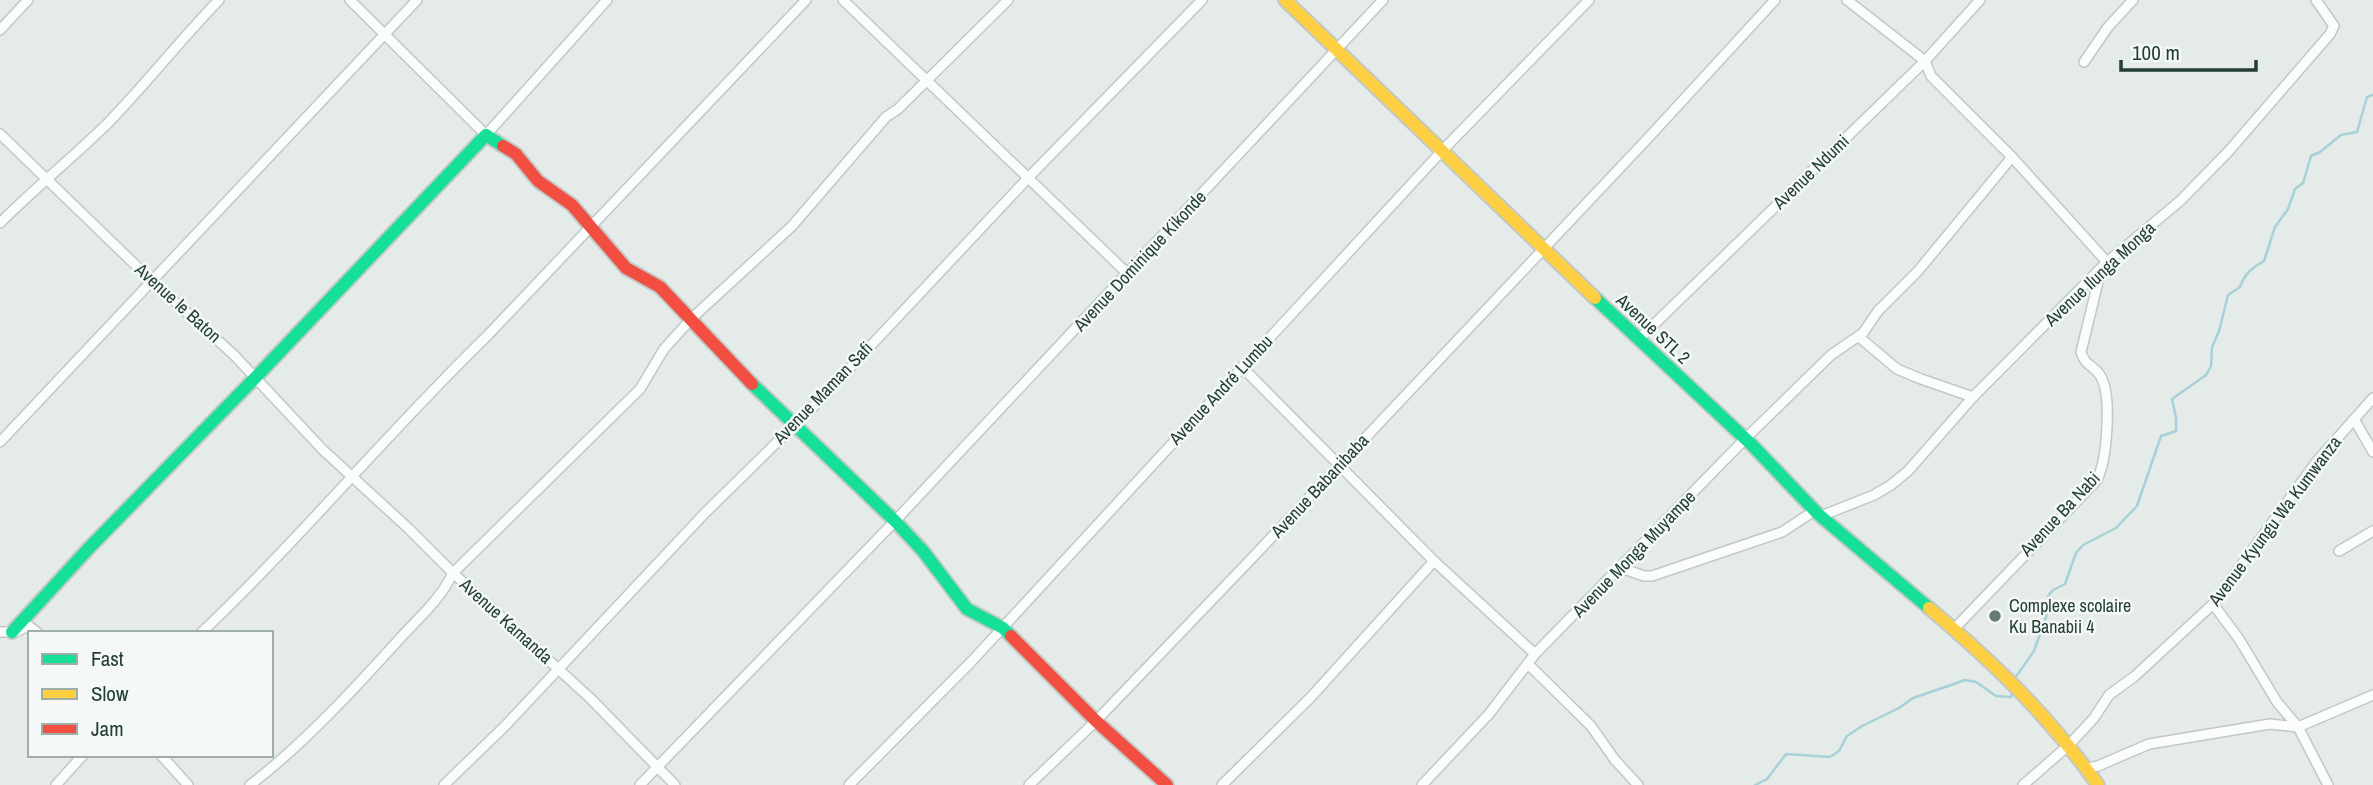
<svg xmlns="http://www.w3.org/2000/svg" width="2373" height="785" font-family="'Archivo Narrow',sans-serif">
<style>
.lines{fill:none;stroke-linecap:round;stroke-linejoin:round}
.stream{stroke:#a7d1d8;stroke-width:2.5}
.street-casing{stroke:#c2c8c5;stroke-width:12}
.fast-casing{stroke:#c1c9c6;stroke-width:16}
.slow-casing{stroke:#c1c9c6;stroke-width:16}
.jam-casing{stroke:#c1c9c6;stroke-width:16}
.street{stroke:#fbfcfc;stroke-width:9}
.fast{stroke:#16e098;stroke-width:12}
.slow{stroke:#ffcf43;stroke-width:12}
.jam{stroke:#f24e42;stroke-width:12}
.poi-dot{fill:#677b75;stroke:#f4f9f7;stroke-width:2.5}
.labels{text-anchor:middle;stroke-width:5;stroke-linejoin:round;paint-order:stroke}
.street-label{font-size:18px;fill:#233e37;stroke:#f4f9f7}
.poi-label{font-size:18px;fill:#233e37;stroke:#f4f9f7;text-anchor:start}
</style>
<rect width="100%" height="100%" fill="#e5ebe8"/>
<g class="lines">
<g class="stream">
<path d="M2015 678 2034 651 2047 614 2048 596 2053 590 2065 584 2076 553 2083 545 2116 528 2137 506 2161 436 2176 431V418L2172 399 2206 375 2211 366 2212 347 2219 331 2228 295 2240 287C2245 273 2252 268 2264 261L2275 227 2288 209 2295 189 2303 183 2311 156 2320 152 2341 135 2357 132 2367 97 2373 95"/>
<polyline points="1755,785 1767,779 1786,754 1830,757 1839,751 1847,736 1862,726 1899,708 1913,698 1954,684 1965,680 1976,682 1996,696 2011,697 2013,688"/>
</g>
<defs>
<g id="street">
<polyline points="350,0 486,135 607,0"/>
<polyline points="843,0 1128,274"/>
<path d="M1847 0 1925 61 1931 76 2012 157 2107 262 2098 282 2081 352C2086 368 2094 364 2101 377 2112 397 2107 460 2097 480L1954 629"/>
<polyline points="0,30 28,0"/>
<polyline points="2084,62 2108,27 2133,0"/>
<polyline points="0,134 152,281 234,355 323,450 408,528 453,573 590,698 675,785"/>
<path d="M0 223C34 189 72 158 107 124 146 84 180 40 219 0"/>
<polyline points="1859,337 1897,369 1921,379 1973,397"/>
<polyline points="1638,340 1925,61 1980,0"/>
<polyline points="1242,367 1434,561 1535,654 1745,439 1831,355 1863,333 1878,311 1918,271 2012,157"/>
<polyline points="2354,419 2373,452"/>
<polyline points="0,442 417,0"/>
<polyline points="1821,516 1874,495 1891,485 1908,471 1973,397 2107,262 2180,201 2228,152 2330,34 2334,26 2316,0"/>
<polyline points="2339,551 2373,531"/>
<polyline points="1621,568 1644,576 1652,576 1782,532 1814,511"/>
<polyline points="2213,604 2239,639 2277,702 2298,727 2328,785"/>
<polyline points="0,632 15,632 29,626 38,633"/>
<path d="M201 633C301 538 389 431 488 335L806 0"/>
<polyline points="1528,664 1591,726 1615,760 1638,785"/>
<polyline points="161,755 188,785"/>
<polyline points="2087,768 2098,766 2149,744 2270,724 2298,727 2373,695"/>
<polyline points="56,785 83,755"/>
<path d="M250 785C303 745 358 685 403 635 421 616 441 598 453 573L640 389 664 349 691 319 792 226 886 117 898 109 1008 0"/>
<polyline points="444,785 505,726 704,514 818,402 1028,178 1202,0"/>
<polyline points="640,785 895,521 1383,0"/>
<polyline points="849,785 971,662 1440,153 1589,0"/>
<polyline points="1029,785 1096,721 1253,557 1650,136 1775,0"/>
<polyline points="1222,785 1311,697 1434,561"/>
<polyline points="1422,785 1489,714 1535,654"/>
<polyline points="2023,785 2069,745 2094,718 2109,695 2135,676 2213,604 2317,461 2373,398"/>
</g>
<g id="fast">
<polyline points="1595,298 1752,445 1817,513 1929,608"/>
<polyline points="752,384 895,521 923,551 967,609 1003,628 1011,636"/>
<polyline points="12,632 89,548 256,377 486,135 503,146"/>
</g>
<g id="slow">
<polyline points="1285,0 1595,298"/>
<path d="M1929 608C1994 663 2049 716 2098 785"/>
</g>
<g id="jam">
<polyline points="503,146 516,154 538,181 572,205 626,268 660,287 752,384"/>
<polyline points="1011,636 1096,721 1167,785"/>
</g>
</defs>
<use href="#street" class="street-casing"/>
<use href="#fast" class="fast-casing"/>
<use href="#slow" class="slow-casing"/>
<use href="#jam" class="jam-casing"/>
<use href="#street" class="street"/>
<use href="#fast" class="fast"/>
<use href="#slow" class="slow"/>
<use href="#jam" class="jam"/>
</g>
<circle class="poi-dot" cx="1995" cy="616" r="7"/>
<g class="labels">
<g class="street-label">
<text transform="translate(1811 172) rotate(-44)" y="6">Avenue Ndumi</text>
<text transform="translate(1140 261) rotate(-47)" y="6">Avenue Dominique Kikonde</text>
<text transform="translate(2100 274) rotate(-43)" y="6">Avenue Ilunga Monga</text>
<text transform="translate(178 303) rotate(42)" y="6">Avenue le Baton</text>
<text transform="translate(1653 329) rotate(43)" y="6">Avenue STL 2</text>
<text transform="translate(1221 390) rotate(-47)" y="6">Avenue André Lumbu</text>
<text transform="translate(823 393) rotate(-46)" y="6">Avenue Maman Safi</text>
<text transform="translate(1320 486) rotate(-47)" y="6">Avenue Babanibaba</text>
<text transform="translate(2060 514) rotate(-47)" y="6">Avenue Ba Nabi</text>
<text transform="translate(2275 521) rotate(-53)" y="6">Avenue Kyungu Wa Kumwanza</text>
<text transform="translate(1634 554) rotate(-46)" y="6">Avenue Monga Muyampe</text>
<text transform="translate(506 621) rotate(42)" y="6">Avenue Kamanda</text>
</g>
<g class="poi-label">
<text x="2009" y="612">Complexe scolaire<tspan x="2009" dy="21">Ku Banabii 4</tspan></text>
</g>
</g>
<rect x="28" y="631" width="245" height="126" fill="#f4f9f7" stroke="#a0aeaa" stroke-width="2"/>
<rect x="42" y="654" width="35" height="10" fill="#16e098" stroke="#a0aeaa" stroke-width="2"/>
<text x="91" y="666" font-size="21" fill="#233e37">Fast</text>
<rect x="42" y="689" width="35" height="10" fill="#ffcf43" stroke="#a0aeaa" stroke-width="2"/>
<text x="91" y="701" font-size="21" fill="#233e37">Slow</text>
<rect x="42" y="724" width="35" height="10" fill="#f24e42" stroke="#a0aeaa" stroke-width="2"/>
<text x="91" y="736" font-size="21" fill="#233e37">Jam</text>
<path d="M2121 60v10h135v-10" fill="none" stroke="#233e37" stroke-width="3.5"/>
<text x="2132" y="60" font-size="21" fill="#233e37" stroke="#f4f9f7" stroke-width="5" paint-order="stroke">100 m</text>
</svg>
